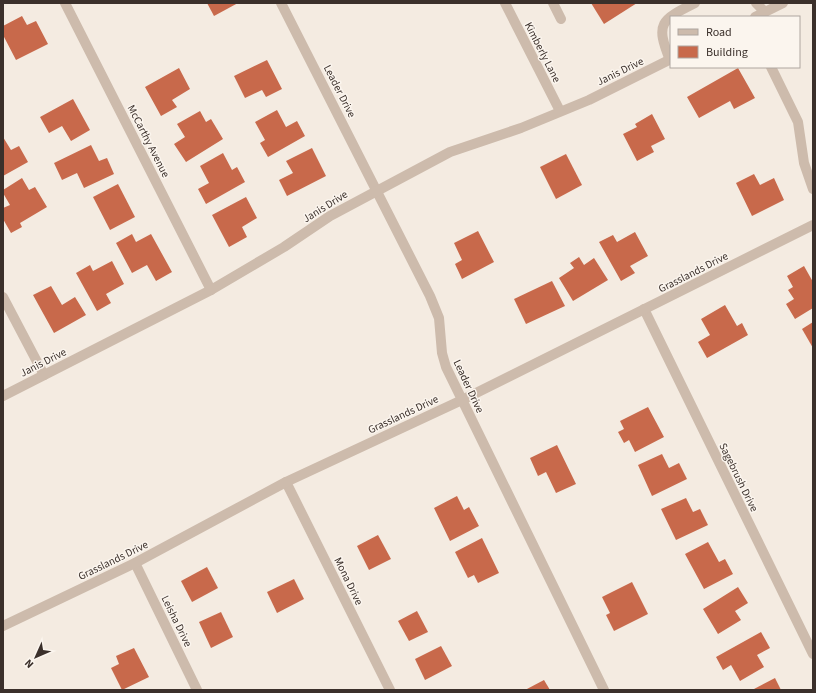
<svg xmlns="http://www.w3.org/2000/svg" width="816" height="693" font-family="'Source Sans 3',sans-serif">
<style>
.building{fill:#c8694b}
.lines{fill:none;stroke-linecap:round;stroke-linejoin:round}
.minor{stroke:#cdbbac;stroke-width:10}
.labels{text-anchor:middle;stroke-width:3;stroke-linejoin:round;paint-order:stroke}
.street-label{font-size:11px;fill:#3b302b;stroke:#fbf5ee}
</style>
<rect width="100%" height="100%" fill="#f4ebe1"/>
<g class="building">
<polygon points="207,3 238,3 214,16"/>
<polygon points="591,3 637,3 604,24"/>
<polygon points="22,16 27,25 36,21 48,44 16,60 3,35 3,26"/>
<polygon points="267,60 282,89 266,97 262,90 245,98 234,76"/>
<polygon points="179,68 190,89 172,100 177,107 161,116 145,87"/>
<polygon points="738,68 755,98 734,109 730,101 699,118 687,97"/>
<polygon points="73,99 90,130 71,141 62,126 49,133 40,117"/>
<polygon points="277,110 286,127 297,121 305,136 268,157 260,143 265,140 255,122"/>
<polygon points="200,111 206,122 211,119 223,139 186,162 174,144 185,137 177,124"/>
<polygon points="652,114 665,139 651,146 654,152 637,161 623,134 637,127 635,124"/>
<polygon points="3,137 11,150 19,146 28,162 3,176"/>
<polygon points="91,145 99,161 107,158 114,174 84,188 77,173 62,180 54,163"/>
<polygon points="312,148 326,176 287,196 279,180 293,173 286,161"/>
<polygon points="223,153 232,170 237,167 245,182 206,204 198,189 209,183 200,166"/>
<polygon points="566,154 582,185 556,199 540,167"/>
<polygon points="754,174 760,185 774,178 784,200 752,216 736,183"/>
<polygon points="22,178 29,190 35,187 47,207 20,223 22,227 11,233 3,219 3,208 10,205 3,193 3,190"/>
<polygon points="118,184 135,217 110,230 93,197"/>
<polygon points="246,197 257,218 242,227 247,237 229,247 212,215"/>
<polygon points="478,231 494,262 462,279 455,264 462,260 454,243"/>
<polygon points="635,232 648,256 630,266 635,273 621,281 599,242 613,235 617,242"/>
<polygon points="132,234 136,242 151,234 172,272 156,281 147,265 132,273 116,243"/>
<polygon points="579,257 584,265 594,258 608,280 573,301 559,278 574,268 570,263"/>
<polygon points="112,261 124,284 106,294 111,303 97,311 76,273 90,265 93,271"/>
<polygon points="804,266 813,282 813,308 795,319 786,304 794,299 788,290 793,287 787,276"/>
<polygon points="552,281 565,306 526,324 514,299"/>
<polygon points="51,286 62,305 75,297 86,315 54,333 33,295"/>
<polygon points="725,305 737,326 742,323 748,335 707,358 698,342 710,335 701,319"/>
<polygon points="813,322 813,348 802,329"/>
<polygon points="648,407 664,437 635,452 629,440 624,443 618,432 624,429 620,421"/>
<polygon points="557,445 576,484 556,493 546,472 538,476 530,458"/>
<polygon points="662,454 669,468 679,463 687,479 652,496 638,465"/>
<polygon points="457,496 464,510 469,507 479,526 450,541 434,508"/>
<polygon points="686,498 693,512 700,509 708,525 676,540 661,509"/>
<polygon points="378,535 391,559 369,570 357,546"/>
<polygon points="482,538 499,573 478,583 474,575 468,578 455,552"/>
<polygon points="708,542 719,562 725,559 733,574 704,589 685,554"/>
<polygon points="207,567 218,588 192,602 181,581"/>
<polygon points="294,579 304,599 277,613 267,592"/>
<polygon points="632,582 648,614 614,631 606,615 610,613 602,597"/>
<polygon points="738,587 748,603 735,611 741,620 718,634 703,609"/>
<polygon points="417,611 428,632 409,641 398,621"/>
<polygon points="221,612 233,637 211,648 199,622"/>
<polygon points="761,632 770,648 757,655 764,667 740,681 731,665 723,670 716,657"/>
<polygon points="441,646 452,666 425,680 415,659"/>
<polygon points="134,648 149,677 122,690 111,668 119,664 116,656"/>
<polygon points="775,678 781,690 755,690 754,689"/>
<polygon points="544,680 550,690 525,690"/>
</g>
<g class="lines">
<g class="minor">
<polyline points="65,3 211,290"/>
<polyline points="281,3 430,296 439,318 442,353 446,367 604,690"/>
<polyline points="505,3 560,111"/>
<polyline points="553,3 561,19"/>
<polyline points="756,3 765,12"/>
<polyline points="755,17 783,3"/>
<path d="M670 60C655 23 661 20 695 3"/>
<polyline points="771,67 798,122 804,163 813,189"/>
<polyline points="3,297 44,375"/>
<polyline points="644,309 813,654"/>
<polyline points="3,396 211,290 284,247 330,216 450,152 521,128 589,100 671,59"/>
<polyline points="286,482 390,690"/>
<polyline points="135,563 197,690"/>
<polyline points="3,626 135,563 286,482 462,400 813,225"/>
</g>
</g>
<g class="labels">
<g class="street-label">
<text transform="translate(543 52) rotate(63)" y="4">Kimberly Lane</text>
<text transform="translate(620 71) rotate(-26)" y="4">Janis Drive</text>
<text transform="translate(340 91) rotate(63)" y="4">Leader Drive</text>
<text transform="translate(149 141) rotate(63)" y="4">McCarthy Avenue</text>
<text transform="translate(325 206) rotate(-32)" y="4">Janis Drive</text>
<text transform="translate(693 272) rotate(-27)" y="4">Grasslands Drive</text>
<text transform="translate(43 362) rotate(-27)" y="4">Janis Drive</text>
<text transform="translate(469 386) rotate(65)" y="4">Leader Drive</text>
<text transform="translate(403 414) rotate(-25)" y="4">Grasslands Drive</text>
<text transform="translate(739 477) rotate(64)" y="4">Sagebrush Drive</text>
<text transform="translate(113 560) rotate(-26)" y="4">Grasslands Drive</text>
<text transform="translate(349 581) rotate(64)" y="4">Mona Drive</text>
<text transform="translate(177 621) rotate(64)" y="4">Leisha Drive</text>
</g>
</g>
<rect width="816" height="693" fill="none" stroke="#3b302b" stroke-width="8"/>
<rect x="670" y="16" width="130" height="52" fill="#fbf5ee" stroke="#aea6a0"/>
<rect x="678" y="29" width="20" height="6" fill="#cdbbac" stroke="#aea6a0"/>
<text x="706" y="36" font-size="12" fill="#3b302b">Road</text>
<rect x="678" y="46" width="20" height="12" fill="#c8694b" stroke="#aea6a0"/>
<text x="706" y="56" font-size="12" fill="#3b302b">Building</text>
<g transform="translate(36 657) rotate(225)" stroke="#fbf5ee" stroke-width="3" paint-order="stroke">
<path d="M0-3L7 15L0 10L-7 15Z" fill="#3b302b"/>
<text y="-6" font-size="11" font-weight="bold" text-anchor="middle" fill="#3b302b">N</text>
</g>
</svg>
